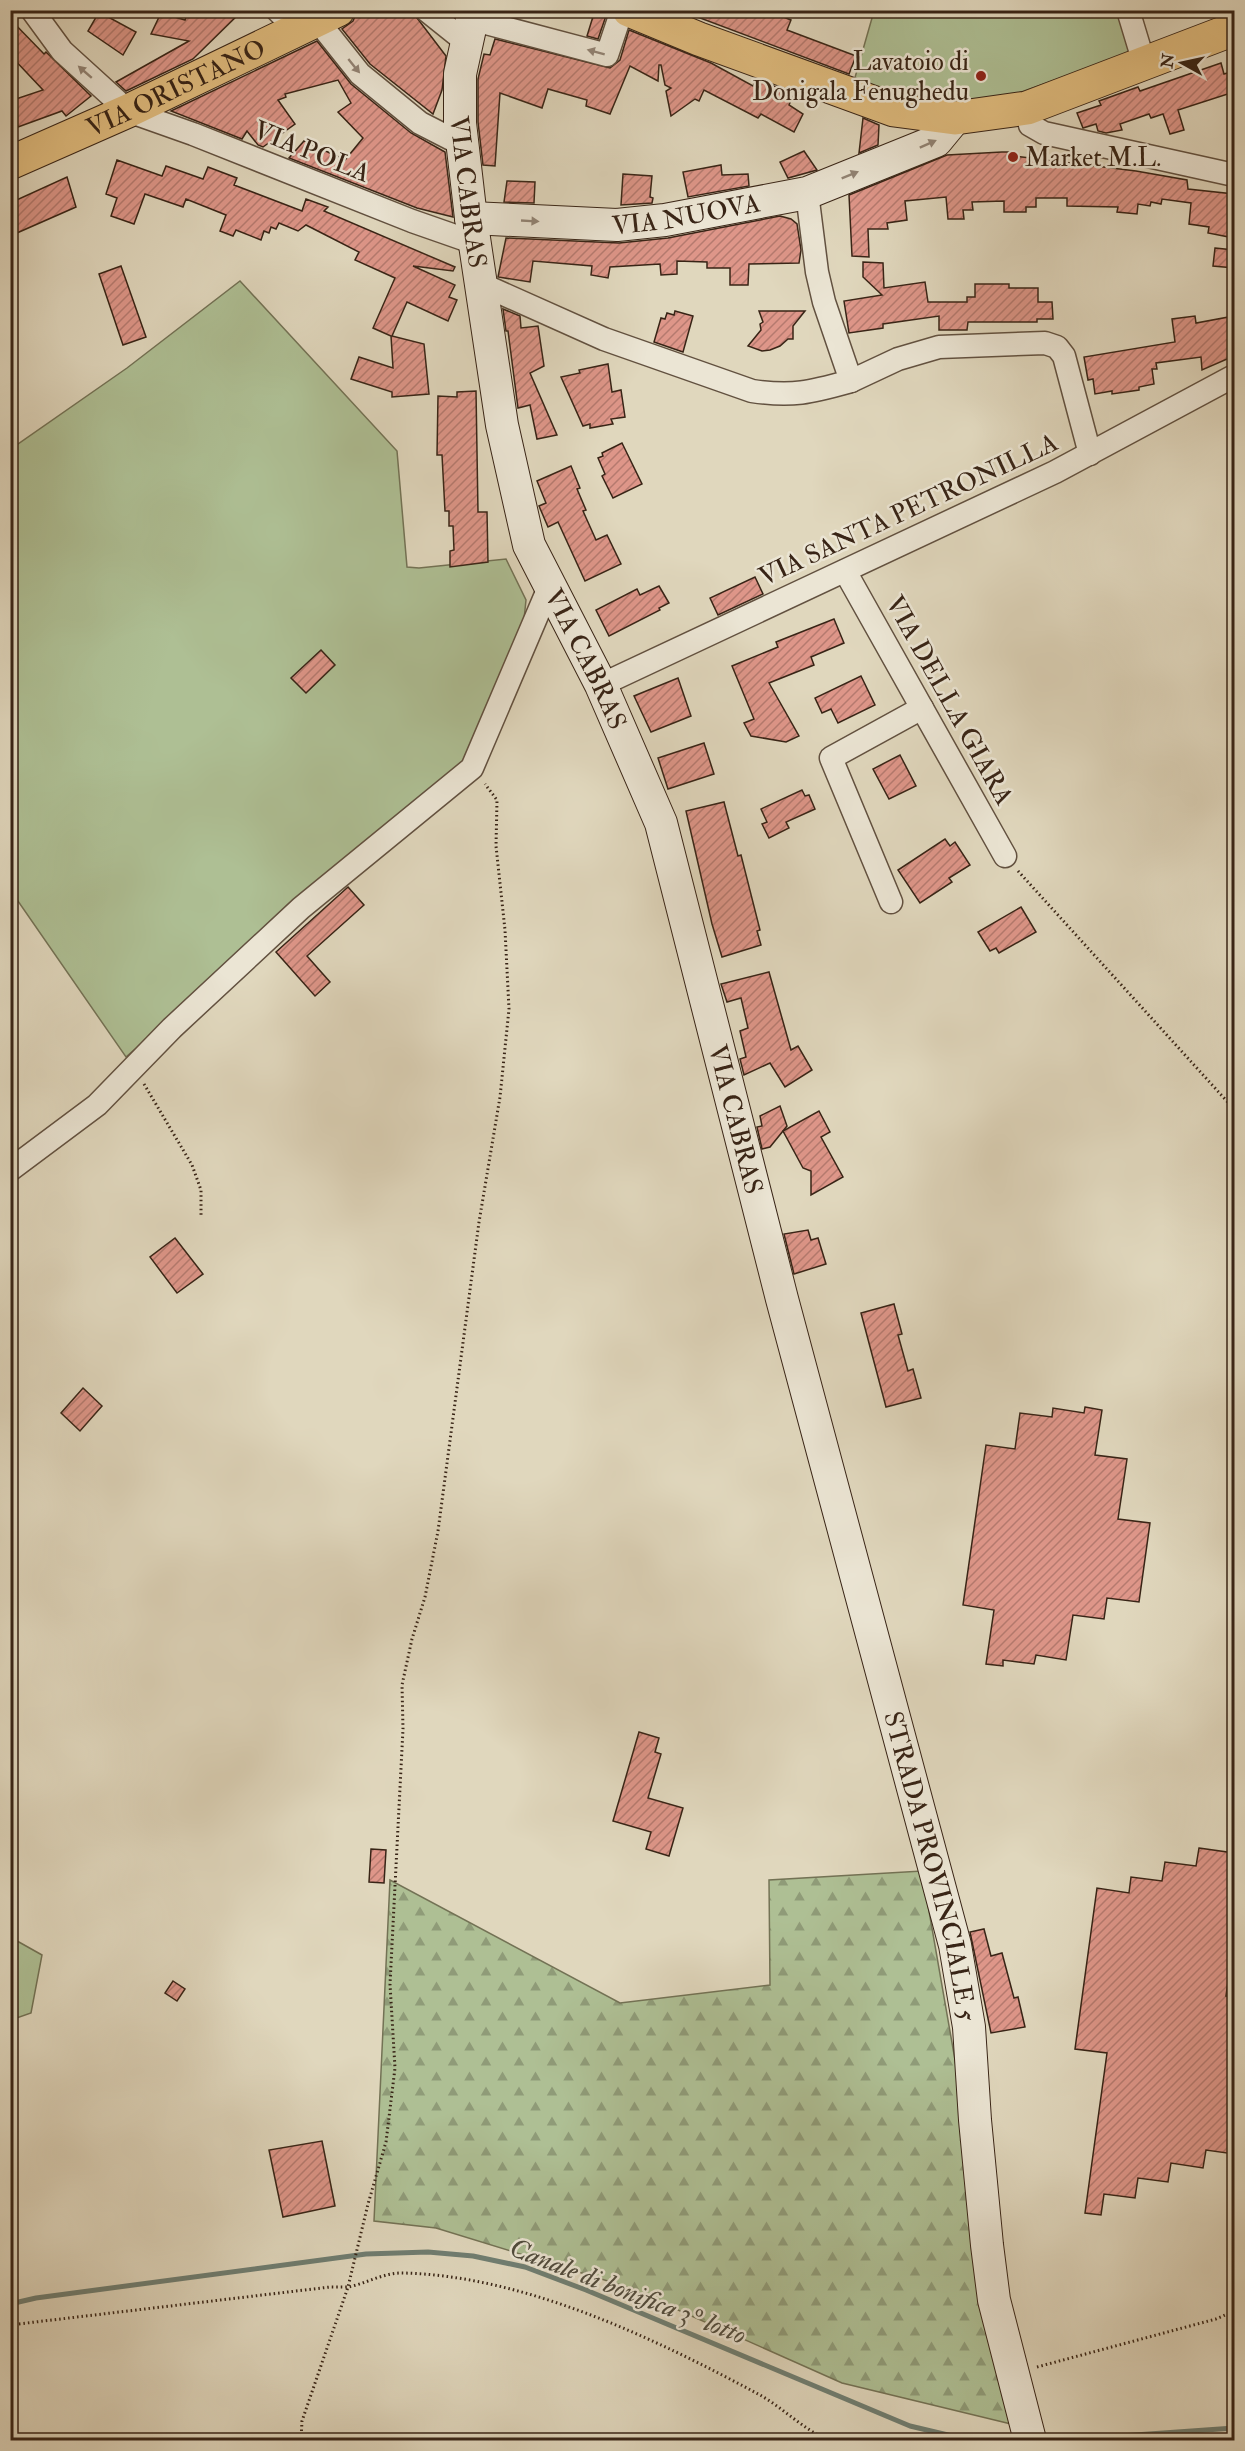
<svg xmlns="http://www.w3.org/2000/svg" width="1245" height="2451" font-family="'IM FELL Double Pica',serif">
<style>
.grass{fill:#aebf94;stroke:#737255;stroke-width:1.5}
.forest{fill:url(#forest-firs);stroke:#737255;stroke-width:1.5}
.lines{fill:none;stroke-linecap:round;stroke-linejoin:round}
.stream{stroke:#6f7e72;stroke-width:5}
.building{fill:url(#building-hatch);stroke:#382416;stroke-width:1.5}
.street-casing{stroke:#625140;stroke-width:25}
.secondary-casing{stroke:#382416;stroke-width:34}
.primary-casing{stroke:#382416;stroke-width:35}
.path{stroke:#382416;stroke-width:3;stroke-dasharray:1.5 3;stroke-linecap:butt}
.street{stroke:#ebe5d4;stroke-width:22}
.secondary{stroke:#ebe5d4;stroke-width:32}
.primary{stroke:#e0bc7e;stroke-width:33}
.oneway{fill:#928475}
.poi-dot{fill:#8f2418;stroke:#ebe5d4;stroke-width:2}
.labels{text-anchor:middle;stroke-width:5;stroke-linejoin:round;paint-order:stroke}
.poi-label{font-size:26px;fill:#382416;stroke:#ebe5d4;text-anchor:end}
.street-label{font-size:26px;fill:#382416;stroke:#ebe5d4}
.water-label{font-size:27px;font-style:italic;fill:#4f4a3c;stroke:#ebe5d4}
</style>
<defs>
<pattern id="forest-firs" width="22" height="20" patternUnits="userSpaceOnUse" patternTransform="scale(1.5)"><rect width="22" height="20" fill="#aebf94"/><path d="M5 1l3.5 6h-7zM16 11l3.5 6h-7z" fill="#8f9b78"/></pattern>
<pattern id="building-hatch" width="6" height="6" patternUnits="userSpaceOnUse" patternTransform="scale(1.5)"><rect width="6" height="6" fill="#de9689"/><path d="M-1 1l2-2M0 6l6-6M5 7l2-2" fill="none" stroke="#b57a6f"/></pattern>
</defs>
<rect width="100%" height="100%" fill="#e0d7bd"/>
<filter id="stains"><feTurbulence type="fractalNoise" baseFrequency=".00333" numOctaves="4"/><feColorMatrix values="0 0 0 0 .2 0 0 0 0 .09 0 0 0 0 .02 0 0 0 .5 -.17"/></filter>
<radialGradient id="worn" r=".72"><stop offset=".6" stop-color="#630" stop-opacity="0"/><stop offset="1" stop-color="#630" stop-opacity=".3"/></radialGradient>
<g class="grass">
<polygon points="874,11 1128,11 1140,50 993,102 927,106 854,81"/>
<polygon points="240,281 397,451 407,567 419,568 506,559 526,600 523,629 468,757 126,1057 11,891 11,449 127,368"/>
<polygon points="10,1937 42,1955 31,2013 11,2020"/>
</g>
<polygon class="forest" points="922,1871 966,2123 1011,2424 842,2383 624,2286 436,2228 374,2221 390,1880 620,2003 770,1985 769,1880"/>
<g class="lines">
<g class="stream">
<polyline points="10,2304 36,2298 366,2254 428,2252 473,2256 525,2267 586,2290 910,2426 969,2440"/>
<polyline points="1064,2440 1234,2428"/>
</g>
</g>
<g class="building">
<polygon points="196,10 243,10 193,59 126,91 116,82 189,41 151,34 161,13 185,20 188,12 194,13"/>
<polygon points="364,10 411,10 446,56 442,90 433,114 370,64 342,29 353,21 356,14"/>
<polygon points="595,10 608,10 598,39 587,36"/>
<polygon points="679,10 765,10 791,20 787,30 856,56 849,74"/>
<polygon points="99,12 136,32 123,55 88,31"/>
<polygon points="10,19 44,54 46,52 91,96 66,116 62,111 18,127 10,101 43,90 10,55"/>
<polygon points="629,30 711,63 753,86 756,80 794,93 789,105 803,114 794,132 761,114 758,118 704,90 699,101 695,99 671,116 666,91 671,88 665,85 661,65 659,65 658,81 630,66 610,114 586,106 587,100 548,89 542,108 500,93 495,166 483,165 478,122 478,79 484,54 490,55 495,39 610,68 620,60"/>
<polygon points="317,41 351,84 411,133 445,152 453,217 417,208 289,158 304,141 345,160 363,138 338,112 351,103 338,80 285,94 286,97 278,100 295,124 263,147 258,145 247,131 242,139 171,111"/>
<polygon points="1221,63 1224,74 1234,71 1234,92 1178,110 1184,130 1170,134 1163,114 1151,118 1149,114 1120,124 1122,130 1106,133 1098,131 1096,124 1083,128 1077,113 1101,105 1099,101 1138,87 1140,91"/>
<polygon points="863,118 879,125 878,145 859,153"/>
<polygon points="804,151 817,170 788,178 780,162"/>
<polygon points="1002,152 1014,152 1014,156 1136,171 1187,180 1188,189 1234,194 1234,217 1231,216 1229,237 1208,233 1209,227 1189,224 1191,203 1162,199 1161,204 1151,202 1150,206 1138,204 1137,214 1117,212 1118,207 1067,206 1067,198 1036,198 1036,207 1026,207 1026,212 1004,212 1004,201 972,202 973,210 963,210 964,219 948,219 946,197 905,201 907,220 887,223 888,229 868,229 869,257 852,256 849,195 947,155"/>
<polygon points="117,160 162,176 166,166 203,179 208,167 237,178 234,185 302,211 306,199 328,207 324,211 455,267 453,271 413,266 455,285 449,297 457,300 448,321 407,302 392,336 424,344 429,394 392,397 392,392 351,379 359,357 393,368 391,336 373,328 395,278 355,260 359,252 306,225 298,231 279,223 276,229 271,227 269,233 264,231 261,240 236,230 233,236 220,231 226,215 186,199 183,207 145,194 134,224 111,216 117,198 106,194"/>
<polygon points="721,165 722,175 748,174 749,186 688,197 683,172"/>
<polygon points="623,174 652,176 650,197 653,198 652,203 621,205"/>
<polygon points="67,177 76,207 10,236 10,203"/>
<polygon points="507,181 535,182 534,203 504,202"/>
<polygon points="780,216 791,219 797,224 801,250 799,263 749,264 748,285 730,285 730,268 707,268 707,262 677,261 677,274 661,275 660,264 610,267 608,278 591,275 592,266 533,261 530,282 498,277 506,238 619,243 668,238"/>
<polygon points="1215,248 1234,250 1234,268 1213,266"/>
<polygon points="863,262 883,263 884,288 925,282 928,302 967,302 967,297 975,297 975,284 1009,284 1009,288 1038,288 1038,302 1052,302 1053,319 1037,319 1037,322 968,322 967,330 939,330 939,316 883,324 883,328 849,333 844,301 882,295 863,277"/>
<polygon points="121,266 146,337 123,345 99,274"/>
<polygon points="503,309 520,316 521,328 538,326 544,366 530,373 557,435 537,439 530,405 518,408 508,331 506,331"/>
<polygon points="675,311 693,316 683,352 654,342 661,318 665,319 667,313 674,315"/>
<polygon points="759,311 805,311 793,326 793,339 788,339 780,346 770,350 762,351 748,346 761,330 760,324 763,322"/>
<polygon points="1195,316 1196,323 1234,316 1234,356 1202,370 1201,357 1156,363 1157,369 1152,369 1154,384 1139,387 1139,390 1112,394 1112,391 1095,394 1093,379 1088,380 1084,357 1175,342 1172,319"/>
<polygon points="608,364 612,392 621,390 625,417 611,419 613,424 590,428 590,424 583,426 561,377 580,373 579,370"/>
<polygon points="476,391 478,512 487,512 488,562 450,567 450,551 454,550 453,526 449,526 449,511 445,511 442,455 437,455 438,396 457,397 457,392"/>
<polygon points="622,443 642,484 613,498 602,476 605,474 598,458 603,456 602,453"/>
<polygon points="571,466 580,488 577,489 586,510 583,511 596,540 607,535 621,564 585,581 558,522 548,527 539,506 546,503 537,481"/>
<polygon points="755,577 763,594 718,615 710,598"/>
<polygon points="659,586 669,603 659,608 660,610 609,636 596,610 637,589 640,595"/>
<polygon points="834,619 844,643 811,657 814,665 769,683 799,736 786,742 751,736 744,723 754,719 732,666 778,647 776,642"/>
<polygon points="321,650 335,665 306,693 291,678"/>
<polygon points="861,676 875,705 838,723 831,709 822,713 815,698"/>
<polygon points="678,678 691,716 651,732 634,696"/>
<polygon points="704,743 714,774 668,789 658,758"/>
<polygon points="900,755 916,786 889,799 873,769"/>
<polygon points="802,790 805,796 809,795 815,809 786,822 789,828 769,838 762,824 767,822 761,809"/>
<polygon points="724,802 738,856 741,855 760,930 757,931 761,945 722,957 712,924 686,811"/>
<polygon points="945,839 950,846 955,842 970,865 949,878 952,882 920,903 898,870"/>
<polygon points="348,887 364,905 307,956 330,982 315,996 276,952"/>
<polygon points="1021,907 1036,932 999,953 996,948 990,951 978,932"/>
<polygon points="769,972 791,1050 798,1046 812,1070 785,1087 770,1063 744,1075 740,1059 746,1057 740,1031 748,1028 741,998 727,1002 721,984"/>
<polygon points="780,1106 787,1126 770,1147 762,1149 757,1127 762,1126 760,1116"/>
<polygon points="819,1111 830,1132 821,1137 843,1177 811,1195 811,1171 803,1168 783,1131"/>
<polygon points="808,1230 811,1240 818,1238 826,1264 794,1274 784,1234"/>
<polygon points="175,1238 203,1274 177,1293 150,1257"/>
<polygon points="894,1304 902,1334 898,1335 908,1371 913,1369 921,1398 886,1407 861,1313"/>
<polygon points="83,1388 102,1406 80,1431 61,1413"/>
<polygon points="1085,1407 1102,1410 1095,1455 1127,1459 1118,1519 1150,1523 1139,1602 1107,1598 1104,1619 1073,1615 1066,1660 1036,1655 1034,1664 1003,1660 1003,1666 986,1664 994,1610 963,1605 986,1445 1015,1449 1020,1413 1052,1417 1053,1408 1084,1413"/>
<polygon points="639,1732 659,1738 655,1752 661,1754 648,1798 683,1808 669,1856 646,1849 651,1832 613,1821"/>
<polygon points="1199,1848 1234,1853 1234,1938 1226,1996 1234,1996 1234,2154 1206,2150 1203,2168 1171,2163 1168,2182 1138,2178 1135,2198 1104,2194 1101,2215 1085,2213 1107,2053 1075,2049 1097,1888 1129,1893 1131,1877 1162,1881 1165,1862 1196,1866"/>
<polygon points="371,1849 386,1850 384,1883 369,1882"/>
<polygon points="984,1929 991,1956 1002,1953 1014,1998 1018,1997 1025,2027 991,2033 970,1932"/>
<polygon points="173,1981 185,1989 177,2001 165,1993"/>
<polygon points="322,2141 335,2206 283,2217 269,2150"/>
</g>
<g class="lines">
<defs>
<g id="street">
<polyline points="32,10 62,51 128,111 193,134 412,221 475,243"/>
<polyline points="277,10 297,30"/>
<polyline points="426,10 466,42"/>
<polyline points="1128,10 1144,63"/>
<polyline points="471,19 607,55 622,10"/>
<polyline points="317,20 360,74 420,123 463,145"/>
<polyline points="1027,108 1030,125 1044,133 1234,175"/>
<polyline points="807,193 817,272 824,302 851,381 898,359 939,347 1045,343 1057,347 1064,356 1090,454"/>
<path d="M481 284 604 339 752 391C794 397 811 392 851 381"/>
<polyline points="845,571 1005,856"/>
<polyline points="601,685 1055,472 1234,376"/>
<polyline points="891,902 831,758 922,708"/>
<polyline points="10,1170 97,1105 172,1028 301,908 472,768 550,585"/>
</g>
<g id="secondary">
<path id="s1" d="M474 10 460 74V123L471 218 502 425 529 545 601 685 661 823 782 1299 955 1945 969 2027 975 2120 987 2245 994 2300 1030 2440"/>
<path id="s2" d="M471 218 617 225 665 220 807 193 936 141 955 118"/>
</g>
<g id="primary">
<polyline points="629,10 699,39 894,110 955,118 1027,108 1234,29"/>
<path id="s3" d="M10 163 128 111 338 10"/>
</g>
</defs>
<use href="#street" class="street-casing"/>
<use href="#secondary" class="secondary-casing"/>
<use href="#primary" class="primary-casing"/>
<g class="path">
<polyline points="1018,871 1234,1109"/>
<polyline points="144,1084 192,1165 201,1190 201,1217"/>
<path d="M10 2325 330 2287C336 2287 342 2287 348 2287 365 2284 383 2273 401 2273 523 2275 654 2338 760 2395 783 2408 803 2429 828 2440"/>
<polyline points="1037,2367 1216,2319 1234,2311"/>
<polyline points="301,2440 302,2421 348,2287 368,2204 386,2142 395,2068 390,1984 403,1729 402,1685 412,1639 425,1597 438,1531 479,1222 500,1097 509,1009 505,930 496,846 497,800 485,784"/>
</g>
<use href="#street" class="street"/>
<use href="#secondary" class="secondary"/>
<use href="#primary" class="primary"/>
</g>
<defs><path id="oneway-solid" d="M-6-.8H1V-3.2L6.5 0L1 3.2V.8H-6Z" transform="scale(1.5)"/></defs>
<g class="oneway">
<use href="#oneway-solid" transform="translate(596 52) rotate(-165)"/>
<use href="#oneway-solid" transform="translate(354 66) rotate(51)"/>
<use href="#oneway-solid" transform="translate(85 72) rotate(-139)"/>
<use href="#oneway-solid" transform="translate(928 144) rotate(-24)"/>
<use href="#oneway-solid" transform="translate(850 175) rotate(-22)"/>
<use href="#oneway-solid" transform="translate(530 221) rotate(3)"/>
</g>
<g class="poi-dot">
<circle cx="981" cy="76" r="6"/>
<circle cx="1013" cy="157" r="6"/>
</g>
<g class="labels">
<g class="poi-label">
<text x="969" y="70">Lavatoio di<tspan x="969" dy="30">Donigala Fenughedu</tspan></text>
<text x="1025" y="166" text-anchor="start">Market M.L.</text>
</g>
<g class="street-label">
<text dy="9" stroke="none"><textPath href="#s3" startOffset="182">VIA ORISTANO</textPath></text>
<text transform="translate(312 151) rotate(22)" y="9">VIA POLA</text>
<text dy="9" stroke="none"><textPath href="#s1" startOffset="184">VIA CABRAS</textPath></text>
<text dy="9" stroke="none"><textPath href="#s2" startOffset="216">VIA NUOVA</textPath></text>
<text transform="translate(908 509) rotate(-25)" y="9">VIA SANTA PETRONILLA</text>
<text dy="9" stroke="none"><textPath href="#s1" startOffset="670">VIA CABRAS</textPath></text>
<text transform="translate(950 700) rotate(61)" y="9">VIA DELLA GIARA</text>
<text dy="9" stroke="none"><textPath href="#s1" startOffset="1156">VIA CABRAS</textPath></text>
<text dy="9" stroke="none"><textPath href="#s1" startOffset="1928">STRADA PROVINCIALE 5</textPath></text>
</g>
<g class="water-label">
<text transform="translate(628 2291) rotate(21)" y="9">Canale di bonifica 3º lotto</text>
</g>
</g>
<rect width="1245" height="2451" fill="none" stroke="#e0d7bd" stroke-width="36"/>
<rect x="12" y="12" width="1221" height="2427" fill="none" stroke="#382416" stroke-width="3"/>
<rect x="18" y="18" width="1209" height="2415" fill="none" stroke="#382416" stroke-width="1.5"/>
<g transform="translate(1182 63) rotate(278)" stroke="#ebe5d4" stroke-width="4.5" paint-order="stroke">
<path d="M0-4.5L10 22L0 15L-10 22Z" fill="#382416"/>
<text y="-9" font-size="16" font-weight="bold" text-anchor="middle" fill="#382416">N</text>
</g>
<rect width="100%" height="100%" filter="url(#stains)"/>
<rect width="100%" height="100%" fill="url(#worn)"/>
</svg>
